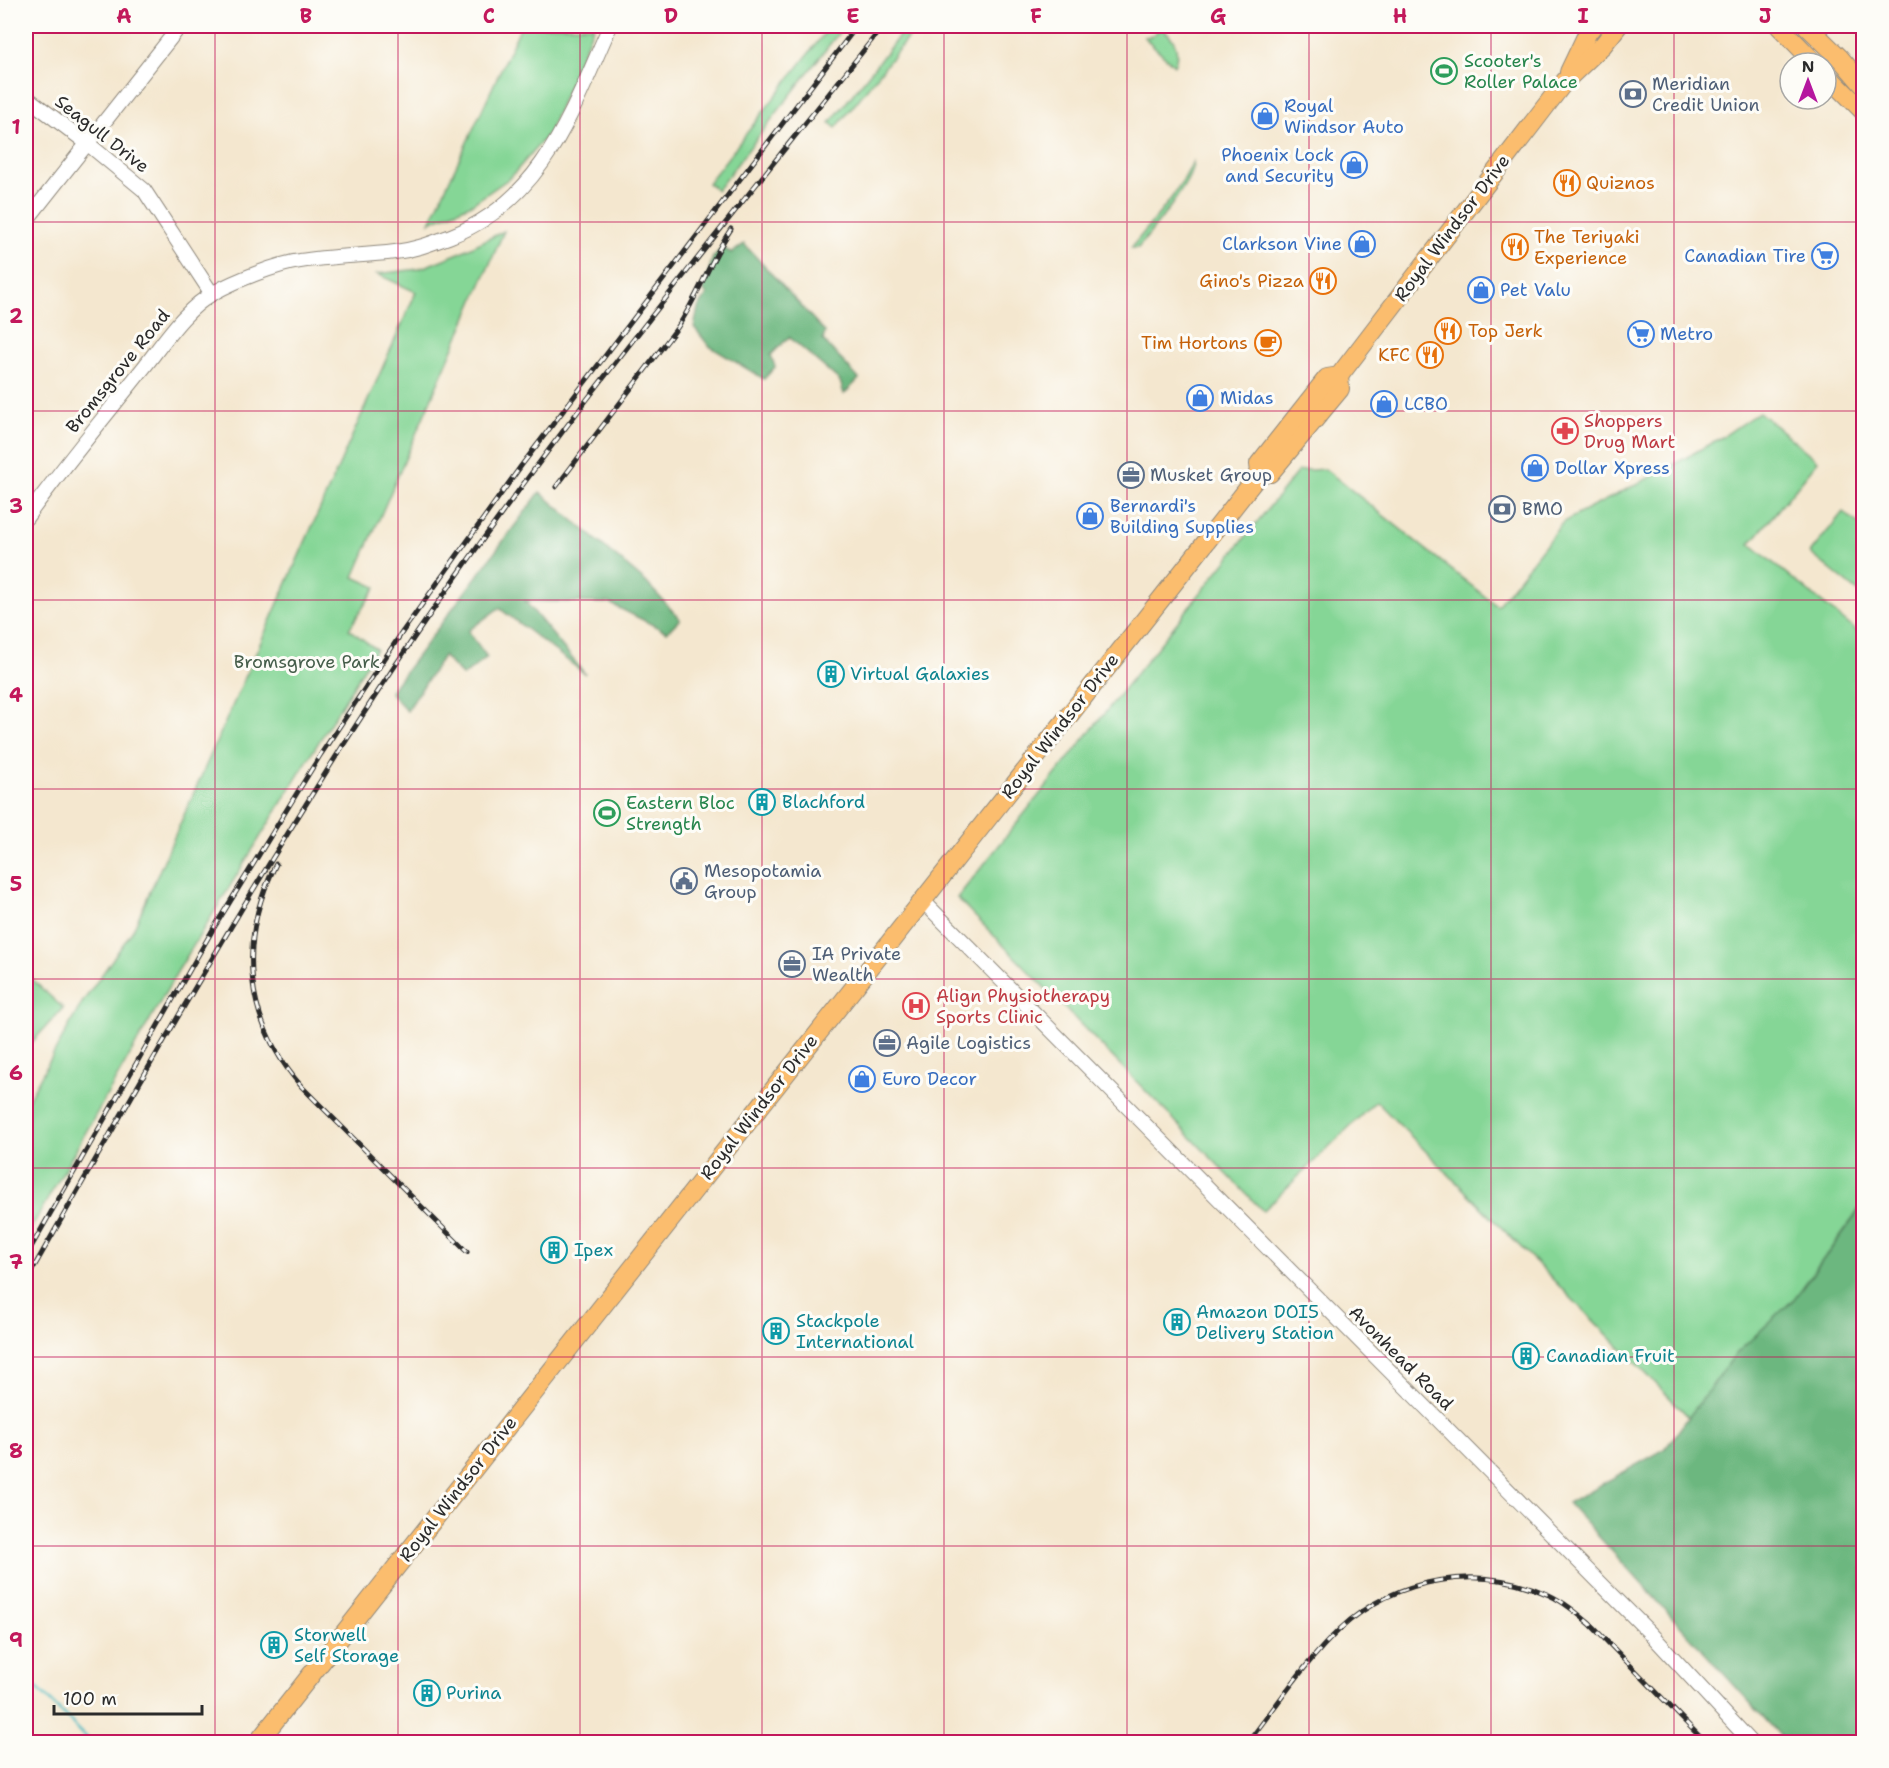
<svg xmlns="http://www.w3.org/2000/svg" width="1889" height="1768" font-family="'Shantell Sans',sans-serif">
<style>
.green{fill:#85d696;stroke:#588060;stroke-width:1.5}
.forest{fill:#6cb77f;stroke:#4c7155;stroke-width:1.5}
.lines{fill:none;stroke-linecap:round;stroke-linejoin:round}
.stream{stroke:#49b9bf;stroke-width:3}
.minor-casing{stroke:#90897d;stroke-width:16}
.major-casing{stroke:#90897d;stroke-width:20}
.minor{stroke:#fff;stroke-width:14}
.major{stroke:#fbbd6e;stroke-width:18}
.rail-casing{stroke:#2b2b2b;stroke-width:5}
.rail{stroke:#fdfcf7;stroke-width:3;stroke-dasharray:9;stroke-linecap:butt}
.grid{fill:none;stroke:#c2185b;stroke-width:1.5;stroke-opacity:0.55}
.labels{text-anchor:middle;stroke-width:6;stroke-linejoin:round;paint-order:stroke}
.leisure-label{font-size:18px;fill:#27864d;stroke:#fdfcf7;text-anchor:start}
.service-label{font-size:18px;fill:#4e5e75;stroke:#fdfcf7;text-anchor:start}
.shop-label{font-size:18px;fill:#366cbe;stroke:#fdfcf7;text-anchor:start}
.street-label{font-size:18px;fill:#2b2b2b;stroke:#fdfcf7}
.food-label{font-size:18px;fill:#c56008;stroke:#fdfcf7;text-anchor:start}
.health-label{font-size:18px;fill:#be3a42;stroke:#fdfcf7;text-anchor:start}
.park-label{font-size:18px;fill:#465e4b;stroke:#fdfcf7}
.culture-label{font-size:18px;fill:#0d838f;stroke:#fdfcf7;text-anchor:start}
.neatline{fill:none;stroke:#c2185b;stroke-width:2}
.grid-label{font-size:20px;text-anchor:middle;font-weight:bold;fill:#c2185b}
</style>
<rect width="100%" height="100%" fill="#fdfcf7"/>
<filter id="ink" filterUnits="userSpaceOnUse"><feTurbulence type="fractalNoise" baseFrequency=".0167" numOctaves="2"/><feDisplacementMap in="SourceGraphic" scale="12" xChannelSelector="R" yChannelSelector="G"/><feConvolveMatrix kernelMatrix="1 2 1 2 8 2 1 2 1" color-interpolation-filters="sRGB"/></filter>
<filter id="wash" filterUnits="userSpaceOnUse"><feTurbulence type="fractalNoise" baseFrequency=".008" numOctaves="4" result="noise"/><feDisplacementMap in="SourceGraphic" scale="24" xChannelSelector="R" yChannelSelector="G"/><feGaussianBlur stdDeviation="1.35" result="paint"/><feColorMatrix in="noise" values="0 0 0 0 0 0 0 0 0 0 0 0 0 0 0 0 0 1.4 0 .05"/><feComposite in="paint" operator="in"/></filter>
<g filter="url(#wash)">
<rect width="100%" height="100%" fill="#f4e7cf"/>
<g class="green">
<polygon points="521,26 594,26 548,134 511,177 472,204 430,222"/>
<polygon points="830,26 844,26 717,190 708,183"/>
<polygon points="907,26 917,26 836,128 830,123"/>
<path d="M1161 28C1174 36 1181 51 1174 65L1144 37 1152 36Z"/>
<path d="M1193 161C1197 177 1150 233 1138 248H1131C1153 220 1179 194 1193 161Z"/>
<polygon points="504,231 354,577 376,587 349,629 376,649 179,969 26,1237 26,1103 82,1003 133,930 416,292 377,274 419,269 459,253"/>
<polygon points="1759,412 1818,461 1750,544 1863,636 1863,1201 1854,1217 1794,1299 1735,1355 1689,1417 1376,1101 1263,1211 957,898 1298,471 1325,469 1497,606 1563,522 1666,469 1722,437"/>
<polygon points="1843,512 1863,527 1863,596 1810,553"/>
<polygon points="26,974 63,1008 26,1049"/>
</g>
<g class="forest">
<polygon points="744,244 825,332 823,340 859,379 844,394 840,381 789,337 771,355 775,367 764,379 709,346 694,327 698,308 707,295 703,290 713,257 722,248 732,253"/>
<polygon points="540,492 646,582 680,619 667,632 609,603 525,601 585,674 499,608 468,631 487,657 463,676 443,656 407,711 390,692"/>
<polygon points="1863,1201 1863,1742 1786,1742 1568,1503 1665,1449 1735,1355 1794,1299 1854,1218"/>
</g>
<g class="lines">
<polyline class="stream" points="26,1677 91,1742"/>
</g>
</g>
<g filter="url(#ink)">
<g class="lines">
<defs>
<g id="minor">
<polyline points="26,97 87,143 144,190 212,294"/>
<polyline points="26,221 180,26"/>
<path d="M26 518C62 468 102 420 141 371 163 344 183 310 215 292 235 281 277 264 300 261 331 256 363 256 395 252 415 250 432 243 451 236 545 199 572 110 610 26"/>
<polyline points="922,900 1650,1633 1751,1742"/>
</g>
<g id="major">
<polyline points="1779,26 1815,63"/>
<polyline points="1807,26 1840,58 1864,86"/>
<polyline points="1569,72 1588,32 1593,26"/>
<polyline points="1826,74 1864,112"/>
<polyline points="1260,473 1270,473 1340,389 1339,376"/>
<polyline points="258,1742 1199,551 1260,473 1259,464 1327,378 1339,376 1565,81 1603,45 1618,26"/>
</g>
</defs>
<use href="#minor" class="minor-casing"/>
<use href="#major" class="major-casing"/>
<use href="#minor" class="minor"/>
<use href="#major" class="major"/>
<defs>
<g id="rail">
<path d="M556 487 677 328C698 297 710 260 731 229"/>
<path d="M276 864C237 941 244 1021 302 1087L467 1252"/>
<polyline points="26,1256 212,931 321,754 403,631 521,466 857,26"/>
<path d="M26 1281C150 1064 273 846 413 639 558 426 723 227 883 26"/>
<path d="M1248 1742C1277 1705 1305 1662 1340 1629 1396 1577 1479 1563 1549 1595 1564 1602 1577 1613 1590 1624L1705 1742"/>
</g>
</defs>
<use href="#rail" class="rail-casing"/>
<use href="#rail" class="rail"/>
</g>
</g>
<path class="grid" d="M215 26V1742M398 26V1742M580 26V1742M762 26V1742M944 26V1742M1127 26V1742M1309 26V1742M1491 26V1742M1674 26V1742M26 222H1864M26 411H1864M26 600H1864M26 789H1864M26 979H1864M26 1168H1864M26 1357H1864M26 1546H1864"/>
<defs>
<symbol id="stadium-ring" viewBox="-11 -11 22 22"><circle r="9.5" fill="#fdfcf7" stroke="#2e9e5b" stroke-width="1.5"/><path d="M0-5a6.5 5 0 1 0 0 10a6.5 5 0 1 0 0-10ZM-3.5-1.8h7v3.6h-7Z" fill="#2e9e5b"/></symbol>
<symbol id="bank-ring" viewBox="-11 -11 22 22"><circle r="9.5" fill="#fdfcf7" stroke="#5c6f8a" stroke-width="1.5"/><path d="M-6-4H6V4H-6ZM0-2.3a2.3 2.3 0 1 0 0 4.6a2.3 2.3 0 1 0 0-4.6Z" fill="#5c6f8a"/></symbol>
<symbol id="shop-ring" viewBox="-11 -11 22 22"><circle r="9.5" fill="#fdfcf7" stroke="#3f7fe0" stroke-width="1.5"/><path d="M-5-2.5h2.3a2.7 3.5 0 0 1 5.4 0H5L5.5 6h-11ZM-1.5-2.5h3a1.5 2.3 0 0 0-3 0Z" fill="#3f7fe0"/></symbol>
<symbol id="restaurant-ring" viewBox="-11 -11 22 22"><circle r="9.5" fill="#fdfcf7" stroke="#e8710a" stroke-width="1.5"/><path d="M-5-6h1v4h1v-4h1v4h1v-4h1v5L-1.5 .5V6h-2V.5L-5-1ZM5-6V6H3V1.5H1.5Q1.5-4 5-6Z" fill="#e8710a"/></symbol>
<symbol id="supermarket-ring" viewBox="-11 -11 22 22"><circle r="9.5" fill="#fdfcf7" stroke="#3f7fe0" stroke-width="1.5"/><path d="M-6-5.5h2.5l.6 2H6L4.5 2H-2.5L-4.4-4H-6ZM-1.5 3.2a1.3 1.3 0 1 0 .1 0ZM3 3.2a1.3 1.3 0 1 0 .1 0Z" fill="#3f7fe0"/></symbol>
<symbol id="cafe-ring" viewBox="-11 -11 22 22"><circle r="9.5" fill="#fdfcf7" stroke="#e8710a" stroke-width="1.5"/><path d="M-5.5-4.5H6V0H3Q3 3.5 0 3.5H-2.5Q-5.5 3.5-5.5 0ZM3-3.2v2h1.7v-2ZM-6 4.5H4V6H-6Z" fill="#e8710a"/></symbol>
<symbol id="pharmacy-ring" viewBox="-11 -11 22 22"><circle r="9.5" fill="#fdfcf7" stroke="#e0444e" stroke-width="1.5"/><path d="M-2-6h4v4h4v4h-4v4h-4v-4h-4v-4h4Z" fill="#e0444e"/></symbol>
<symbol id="office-ring" viewBox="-11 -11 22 22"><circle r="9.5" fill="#fdfcf7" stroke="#5c6f8a" stroke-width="1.5"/><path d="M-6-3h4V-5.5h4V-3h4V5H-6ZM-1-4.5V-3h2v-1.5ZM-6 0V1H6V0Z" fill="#5c6f8a"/></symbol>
<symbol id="building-ring" viewBox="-11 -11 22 22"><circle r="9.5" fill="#fdfcf7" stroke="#0f9aa8" stroke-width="1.5"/><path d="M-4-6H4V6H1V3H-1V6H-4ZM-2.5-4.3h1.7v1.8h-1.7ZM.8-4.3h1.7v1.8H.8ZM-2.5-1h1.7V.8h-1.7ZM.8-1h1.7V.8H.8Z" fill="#0f9aa8"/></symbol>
<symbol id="civic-ring" viewBox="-11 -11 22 22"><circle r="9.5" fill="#fdfcf7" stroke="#5c6f8a" stroke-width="1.5"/><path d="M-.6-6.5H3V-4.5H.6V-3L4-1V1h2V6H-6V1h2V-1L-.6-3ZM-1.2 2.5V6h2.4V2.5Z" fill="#5c6f8a"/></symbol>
<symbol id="hospital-ring" viewBox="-11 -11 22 22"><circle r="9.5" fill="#fdfcf7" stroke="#e0444e" stroke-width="1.5"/><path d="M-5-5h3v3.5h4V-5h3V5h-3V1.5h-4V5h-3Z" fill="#e0444e"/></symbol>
</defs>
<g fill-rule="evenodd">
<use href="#stadium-ring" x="1429" y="56" width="30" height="30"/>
<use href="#bank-ring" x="1618" y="79" width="30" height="30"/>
<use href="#shop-ring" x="1250" y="101" width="30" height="30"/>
<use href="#shop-ring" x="1339" y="150" width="30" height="30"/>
<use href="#restaurant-ring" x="1552" y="168" width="30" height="30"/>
<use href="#shop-ring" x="1347" y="229" width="30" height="30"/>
<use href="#restaurant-ring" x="1500" y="232" width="30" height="30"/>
<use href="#supermarket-ring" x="1810" y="241" width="30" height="30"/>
<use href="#restaurant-ring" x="1308" y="266" width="30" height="30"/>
<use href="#shop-ring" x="1466" y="275" width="30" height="30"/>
<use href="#restaurant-ring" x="1433" y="316" width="30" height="30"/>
<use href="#supermarket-ring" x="1626" y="319" width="30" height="30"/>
<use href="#cafe-ring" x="1253" y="328" width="30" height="30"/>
<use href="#restaurant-ring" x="1415" y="340" width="30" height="30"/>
<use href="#shop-ring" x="1185" y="383" width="30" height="30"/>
<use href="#shop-ring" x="1369" y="389" width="30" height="30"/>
<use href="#pharmacy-ring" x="1550" y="416" width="30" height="30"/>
<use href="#shop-ring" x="1520" y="453" width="30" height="30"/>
<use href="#office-ring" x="1116" y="460" width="30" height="30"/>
<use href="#bank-ring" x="1487" y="494" width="30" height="30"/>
<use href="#shop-ring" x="1075" y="501" width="30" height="30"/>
<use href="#building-ring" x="816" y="659" width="30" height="30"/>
<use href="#building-ring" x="747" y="787" width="30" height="30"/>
<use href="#stadium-ring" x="592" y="798" width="30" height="30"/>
<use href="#civic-ring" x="669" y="866" width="30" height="30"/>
<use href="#office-ring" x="777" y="949" width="30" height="30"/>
<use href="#hospital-ring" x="901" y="991" width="30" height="30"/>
<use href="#office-ring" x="872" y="1028" width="30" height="30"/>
<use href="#shop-ring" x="847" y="1064" width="30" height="30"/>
<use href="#building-ring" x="539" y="1235" width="30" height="30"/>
<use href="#building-ring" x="1162" y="1307" width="30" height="30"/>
<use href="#building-ring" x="761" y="1316" width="30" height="30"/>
<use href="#building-ring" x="1511" y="1341" width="30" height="30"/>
<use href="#building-ring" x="259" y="1630" width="30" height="30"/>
<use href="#building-ring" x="412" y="1678" width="30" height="30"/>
</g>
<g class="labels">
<g class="leisure-label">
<text x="1464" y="67">Scooter's<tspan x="1464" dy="21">Roller Palace</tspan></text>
<text x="626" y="809">Eastern Bloc<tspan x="626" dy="21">Strength</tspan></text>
</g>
<g class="service-label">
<text x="1652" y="90">Meridian<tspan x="1652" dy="21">Credit Union</tspan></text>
<text x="1150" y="481">Musket Group</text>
<text x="1522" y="515">BMO</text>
<text x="704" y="877">Mesopotamia<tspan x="704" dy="21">Group</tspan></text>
<text x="812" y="960">IA Private<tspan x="812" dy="21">Wealth</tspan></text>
<text x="906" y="1049">Agile Logistics</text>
</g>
<g class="shop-label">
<text x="1284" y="112">Royal<tspan x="1284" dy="21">Windsor Auto</tspan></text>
<text x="1334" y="161" text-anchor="end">Phoenix Lock<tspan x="1334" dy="21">and Security</tspan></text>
<text x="1342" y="250" text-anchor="end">Clarkson Vine</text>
<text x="1806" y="262" text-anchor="end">Canadian Tire</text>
<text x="1500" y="296">Pet Valu</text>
<text x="1660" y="340">Metro</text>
<text x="1220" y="404">Midas</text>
<text x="1404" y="410">LCBO</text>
<text x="1555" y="474">Dollar Xpress</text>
<text x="1110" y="512">Bernardi's<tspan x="1110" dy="21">Building Supplies</tspan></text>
<text x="882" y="1085">Euro Decor</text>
</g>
<g class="street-label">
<text transform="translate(102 134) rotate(38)" y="6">Seagull Drive</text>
<text transform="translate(1452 228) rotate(-53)" y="6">Royal Windsor Drive</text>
<text transform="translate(118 371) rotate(-51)" y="6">Bromsgrove Road</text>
<text transform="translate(1060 726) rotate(-52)" y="6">Royal Windsor Drive</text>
<text transform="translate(759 1107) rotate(-52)" y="6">Royal Windsor Drive</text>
<text transform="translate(1401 1358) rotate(45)" y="6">Avonhead Road</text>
<text transform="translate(458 1489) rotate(-52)" y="6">Royal Windsor Drive</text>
</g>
<g class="food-label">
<text x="1586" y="189">Quiznos</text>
<text x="1534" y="243">The Teriyaki<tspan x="1534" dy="21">Experience</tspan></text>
<text x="1304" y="287" text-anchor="end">Gino's Pizza</text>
<text x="1468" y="337">Top Jerk</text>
<text x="1248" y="349" text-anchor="end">Tim Hortons</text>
<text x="1410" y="361" text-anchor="end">KFC</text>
</g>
<g class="health-label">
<text x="1584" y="427">Shoppers<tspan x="1584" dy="21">Drug Mart</tspan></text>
<text x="936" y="1002">Align Physiotherapy<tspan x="936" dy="21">Sports Clinic</tspan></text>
</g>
<g class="park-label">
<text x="307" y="668">Bromsgrove Park</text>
</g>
<g class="culture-label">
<text x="850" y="680">Virtual Galaxies</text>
<text x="782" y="808">Blachford</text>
<text x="574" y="1256">Ipex</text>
<text x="1196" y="1318">Amazon DOI5<tspan x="1196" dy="21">Delivery Station</tspan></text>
<text x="796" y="1327">Stackpole<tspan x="796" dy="21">International</tspan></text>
<text x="1546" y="1362">Canadian Fruit</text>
<text x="294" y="1641">Storwell<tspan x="294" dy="21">Self Storage</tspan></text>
<text x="446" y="1699">Purina</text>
</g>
</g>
<rect width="1889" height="1768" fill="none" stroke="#fdfcf7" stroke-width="66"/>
<g transform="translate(1808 81)"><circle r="28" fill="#fdfcf7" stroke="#a9a8a5" stroke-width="1.5"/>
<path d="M0-4.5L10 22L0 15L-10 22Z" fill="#b5179e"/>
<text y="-9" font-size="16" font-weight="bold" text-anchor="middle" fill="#2b2b2b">N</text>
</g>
<path d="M54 1705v9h148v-9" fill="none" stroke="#2b2b2b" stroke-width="3"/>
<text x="63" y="1705" font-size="18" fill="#2b2b2b" stroke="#fdfcf7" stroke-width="4.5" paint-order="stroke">100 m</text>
<rect x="33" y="33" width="1823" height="1702" class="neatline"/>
<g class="grid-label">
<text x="124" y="23">A</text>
<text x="306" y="23">B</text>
<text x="489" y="23">C</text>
<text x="671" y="23">D</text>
<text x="853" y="23">E</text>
<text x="1036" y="23">F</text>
<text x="1218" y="23">G</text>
<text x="1400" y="23">H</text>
<text x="1583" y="23">I</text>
<text x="1765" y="23">J</text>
<text x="16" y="134">1</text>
<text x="16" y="323">2</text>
<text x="16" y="513">3</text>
<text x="16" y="702">4</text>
<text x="16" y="891">5</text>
<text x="16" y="1080">6</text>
<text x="16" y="1269">7</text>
<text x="16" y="1458">8</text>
<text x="16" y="1647">9</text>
</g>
</svg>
